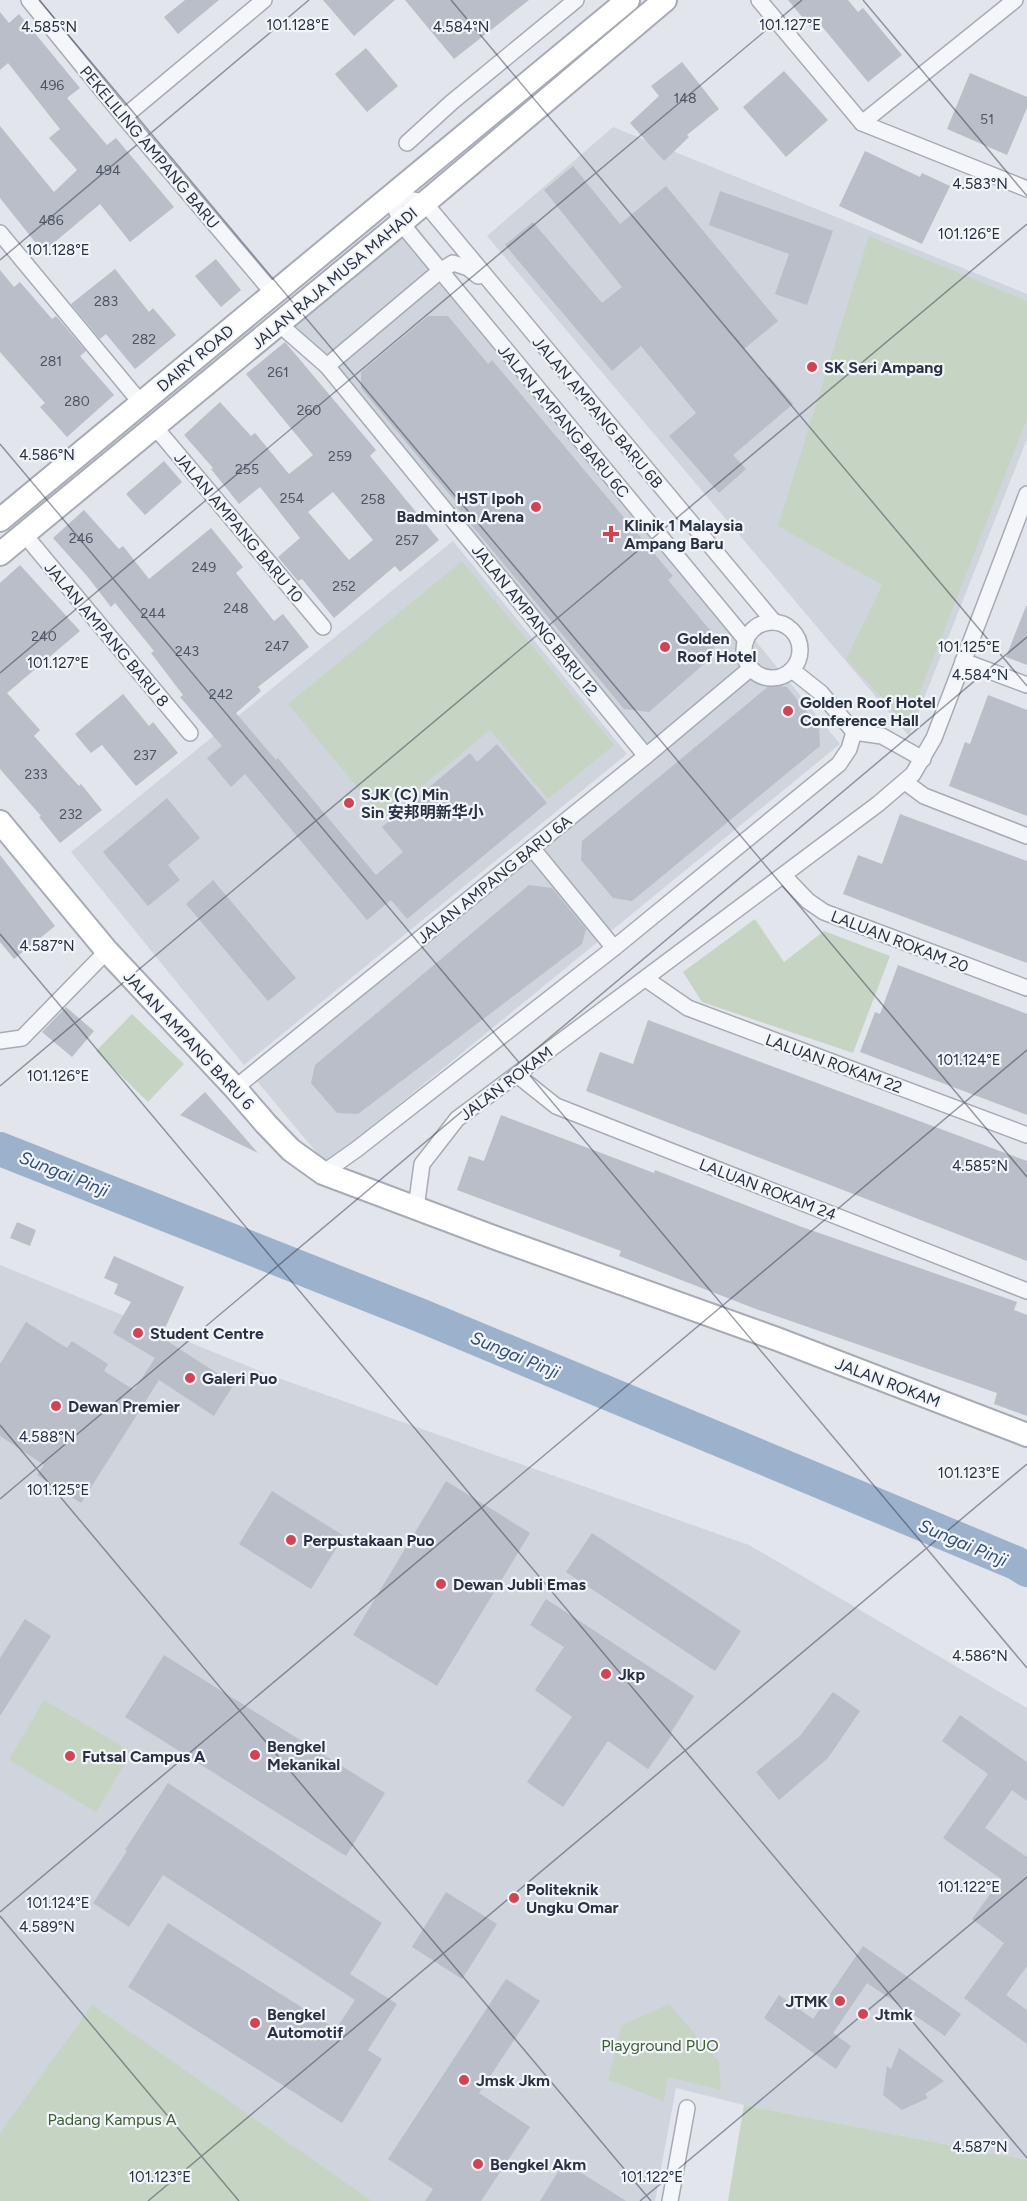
<svg xmlns="http://www.w3.org/2000/svg" width="1027" height="2201" font-family="Figtree,'Noto Sans SC',sans-serif">
<style>
.built{fill:#d0d4dd}
.green{fill:#c6d5c3}
.lines{fill:none;stroke-linecap:round;stroke-linejoin:round}
.river{stroke:#9cb1cb;stroke-width:34}
.building{fill:#b9bec8;fill-rule:evenodd}
.street-casing{stroke:#a7abb5;stroke-width:18}
.secondary-casing{stroke:#a7abb5;stroke-width:26}
.street{stroke:#f5f6f9;stroke-width:15}
.secondary{stroke:#fff;stroke-width:22}
.ticks{fill:none;stroke:#293143;stroke-width:1.5;stroke-opacity:0.45}
.poi-dot{fill:#d24453;stroke:#f1f4f8;stroke-width:2}
.labels{text-anchor:middle;stroke-width:4.5;stroke-linejoin:round;paint-order:stroke}
.number-label{font-size:14px;fill:#4d5464}
.street-label{font-size:16px;fill:#293143;stroke:#f1f4f8}
.poi-label{font-size:16px;font-weight:bold;fill:#293143;stroke:#f1f4f8;text-anchor:start}
.park-label{font-size:16px;fill:#3c5f36;stroke:#f1f4f8}
.water-label{font-size:18px;font-style:italic;fill:#324e78;stroke:#f1f4f8}
.ticks-label{font-size:15px;text-anchor:middle;fill:#293143;stroke:#f1f4f8;stroke-width:4.5;stroke-linejoin:round;paint-order:stroke}
</style>
<rect width="100%" height="100%" fill="#e2e5eb"/>
<g class="built">
<polygon points="613,127 1027,294 1027,439 909,736 487,236"/>
<polygon points="416,226 840,744 326,1164 251,1074 638,757 289,330"/>
<polygon points="453,541 627,754 244,1065 71,852"/>
<polygon points="0,1265 267,1374 749,1545 1027,1708 1027,2160 744,2105 676,2088 655,2201 0,2201"/>
</g>
<g class="green">
<polygon points="869,236 1027,301 1027,419 907,725 846,659 882,585 778,526"/>
<polygon points="462,561 614,745 548,799 490,730 383,818 288,704"/>
<polygon points="755,919 784,962 824,931 890,956 853,1053 702,1002 683,972"/>
<polygon points="132,1014 184,1064 148,1102 96,1051"/>
<polygon points="44,1700 132,1752 96,1812 9,1760"/>
<polygon points="669,2004 719,2062 721,2090 668,2077 664,2101 608,2080 622,2025"/>
<polygon points="92,2005 372,2201 0,2201 0,2133"/>
<polygon points="744,2105 1027,2160 1027,2201 728,2201"/>
</g>
<g class="lines">
<polyline class="river" points="0,1149 422,1316 1016,1563 1027,1570"/>
</g>
<g class="building">
<polygon points="185,0 219,0 178,34 164,17"/>
<polygon points="323,0 395,0 354,36"/>
<polygon points="405,0 529,0 454,59"/>
<polygon points="788,0 848,0 858,12 863,8 902,55 868,82 820,24 813,30"/>
<polygon points="0,12 9,23 19,14 80,88 67,98 107,145 116,138 174,207 130,242 100,204 43,252 0,198 0,126 54,192 77,170 49,138 60,129 8,63 0,70"/>
<polygon points="366,48 398,86 367,112 335,74"/>
<polygon points="682,62 719,109 687,135 689,137 664,161 630,123 659,96 651,86"/>
<polygon points="784,71 828,120 786,157 743,107"/>
<polygon points="970,73 1027,97 1027,108 1007,155 947,129"/>
<polygon points="865,151 920,177 922,173 950,186 922,244 839,206"/>
<polygon points="573,166 620,224 666,186 778,321 744,349 768,378 770,377 793,404 733,455 746,469 719,493 669,436 696,413 641,346 612,371 505,245 533,222 602,303 622,287 544,190"/>
<polygon points="720,191 833,231 807,305 775,294 789,254 709,225"/>
<polygon points="216,259 241,290 221,307 195,276"/>
<polygon points="115,269 149,312 153,308 176,335 135,369 106,334 100,339 71,304"/>
<polygon points="0,270 14,287 20,282 52,319 56,316 86,351 80,356 114,395 67,437 40,407 45,403 0,352"/>
<polygon points="428,316 448,316 488,364 492,360 673,576 668,580 715,636 712,657 649,712 624,709 454,504 456,502 361,388 361,372"/>
<path d="M285 342 376 450 370 456 439 540 400 572 395 566 334 618 302 579 298 581 278 557 300 538 260 487 239 504 211 469 213 468 184 435 220 402 251 436 255 433 289 474 313 455 246 374ZM333 492 373 540 349 560 308 512Z"/>
<polygon points="164,461 182,482 145,515 126,494"/>
<polygon points="84,510 119,549 123,546 149,579 211,528 243,567 236,573 274,621 283,614 309,647 258,687 261,691 236,713 276,760 278,758 376,875 403,852 382,827 470,753 477,762 497,744 547,803 407,919 391,900 367,920 245,774 231,787 207,758 222,746 180,697 183,695 151,653 154,651 115,603 111,607 87,576 53,538"/>
<polygon points="20,565 80,631 7,693 40,730 34,736 79,786 81,784 102,810 60,843 39,817 41,816 0,769 0,583"/>
<polygon points="1026,606 1027,606 1027,665 1006,657"/>
<polygon points="770,685 787,687 819,727 820,746 632,901 613,898 581,860 582,841"/>
<polygon points="123,694 149,726 153,722 178,753 136,786 102,745 91,753 75,734"/>
<polygon points="988,695 1027,710 1027,816 949,786 965,742 970,744"/>
<polygon points="167,798 200,838 168,865 180,880 148,906 103,852"/>
<polygon points="900,814 1027,861 1027,963 843,894 858,855 882,864"/>
<polygon points="0,855 55,926 14,959 0,942"/>
<polygon points="213,880 296,978 268,1001 186,904"/>
<polygon points="529,885 552,888 586,929 582,944 358,1114 337,1113 311,1083 315,1065"/>
<polygon points="898,965 1027,1014 1027,1115 860,1052 875,1012 880,1014"/>
<polygon points="66,1007 94,1031 72,1057 42,1032"/>
<polygon points="648,1020 1027,1161 1027,1261 586,1091 600,1052 633,1064"/>
<polygon points="205,1092 258,1153 180,1115"/>
<polygon points="501,1115 654,1173 655,1170 802,1227 1017,1302 1014,1310 1027,1315 1027,1416 994,1404 997,1393 756,1309 619,1256 621,1251 457,1190 469,1156 484,1161"/>
<polygon points="17,1222 36,1230 30,1246 10,1238"/>
<polygon points="114,1256 184,1287 161,1337 234,1384 214,1416 159,1380 81,1503 37,1475 44,1465 0,1436 0,1364 26,1322 67,1348 72,1341 108,1364 104,1371 134,1390 155,1358 113,1333 131,1302 114,1294 118,1284 104,1278"/>
<polygon points="446,1481 530,1533 437,1686 353,1635"/>
<polygon points="272,1491 344,1536 311,1589 239,1544"/>
<polygon points="592,1533 741,1631 715,1671 566,1572"/>
<polygon points="546,1599 694,1696 670,1734 672,1735 648,1769 608,1741 563,1807 527,1782 572,1717 535,1690 564,1647 530,1625"/>
<polygon points="25,1619 51,1636 0,1716 0,1658"/>
<polygon points="164,1655 385,1793 346,1856 125,1717"/>
<polygon points="833,1692 860,1711 828,1758 779,1800 756,1772 800,1736"/>
<polygon points="960,1715 1027,1762 1027,1801 1012,1790 985,1828 1027,1857 1027,1966 1006,1995 1027,2010 1027,2044 964,1998 1004,1943 972,1919 1001,1879 943,1838 988,1774 942,1741"/>
<polygon points="168,1783 382,1923 350,1974 397,2004 368,2050 382,2059 342,2123 128,1987 168,1923 336,2029 355,2000 163,1875 129,1927 93,1903 127,1851 125,1850"/>
<polygon points="446,1892 497,1924 462,1979 412,1947"/>
<polygon points="863,1946 961,2014 945,2036 867,1983 833,2033 851,2046 836,2069 764,2018 779,1995 813,2019"/>
<polygon points="506,1979 540,2001 479,2093 530,2127 481,2201 425,2201 433,2189 388,2159"/>
<polygon points="899,2048 944,2081 925,2094 928,2098 902,2110 883,2095 887,2066 891,2069"/>
<polygon points="564,2162 626,2201 540,2201"/>
</g>
<g class="lines">
<defs>
<g id="street">
<polyline points="29,0 124,117 273,293"/>
<polyline points="759,0 862,123 1027,189"/>
<polyline points="124,117 264,0"/>
<polyline points="862,123 1015,0"/>
<polyline points="407,143 452,102 576,0"/>
<polyline points="391,196 424,202 774,622"/>
<polyline points="391,196 401,223 746,640"/>
<polyline points="0,233 141,403"/>
<polyline points="279,324 327,366 646,756"/>
<polyline points="327,366 440,271 453,263 468,268 478,276"/>
<polyline points="155,427 323,627"/>
<polyline points="24,534 190,733"/>
<circle cx="772" cy="650" r="28"/>
<polyline points="963,661 1027,685"/>
<polyline points="854,732 882,736 923,759"/>
<polyline points="905,782 924,796 1027,836"/>
<polyline points="532,848 614,948"/>
<polyline points="784,876 808,901 824,912 1027,988"/>
<polyline points="646,979 688,1008 1027,1135"/>
<polyline points="0,1041 22,1038 107,951"/>
<polyline points="517,1075 556,1106 1027,1291"/>
<polyline points="235,1088 646,756 751,668"/>
<polyline points="323,1173 357,1149 614,948 839,764 849,749 854,732 821,693 792,670"/>
<polyline points="416,1208 422,1164 457,1119 878,804 913,774 934,738 1027,494"/>
<polyline points="670,2201 687,2108"/>
</g>
<g id="secondary">
<polyline points="0,520 628,0"/>
<polyline points="0,554 401,223 665,0"/>
<polyline points="0,822 107,951 235,1088 266,1124 291,1150 323,1173 493,1237 777,1339 1027,1435"/>
</g>
</defs>
<use href="#street" class="street-casing"/>
<use href="#secondary" class="secondary-casing"/>
<use href="#street" class="street"/>
<use href="#secondary" class="secondary"/>
</g>
<path class="ticks" d="M39 0 1027 1177M451 0 1027 686M863 0 1027 196M0 260 309 0M0 444 1027 1668M0 673 802 0M0 934 1027 2158M0 1086 1027 224M0 1425 651 2201M0 1499 1027 637M0 1912 1027 1050M0 1916 239 2201M148 2201 1027 1464M640 2201 1027 1877"/>
<g class="poi-dot">
<circle cx="812" cy="367" r="6"/>
<circle cx="536" cy="507" r="6"/>
<path d="M608 525h6v6h6v6h-6v6h-6v-6h-6v-6h6z"/>
<circle cx="665" cy="647" r="6"/>
<circle cx="788" cy="711" r="6"/>
<circle cx="349" cy="803" r="6"/>
<circle cx="138" cy="1333" r="6"/>
<circle cx="190" cy="1378" r="6"/>
<circle cx="56" cy="1406" r="6"/>
<circle cx="291" cy="1540" r="6"/>
<circle cx="441" cy="1584" r="6"/>
<circle cx="606" cy="1674" r="6"/>
<circle cx="255" cy="1755" r="6"/>
<circle cx="70" cy="1756" r="6"/>
<circle cx="514" cy="1898" r="6"/>
<circle cx="840" cy="2001" r="6"/>
<circle cx="863" cy="2014" r="6"/>
<circle cx="255" cy="2023" r="6"/>
<circle cx="464" cy="2080" r="6"/>
<circle cx="478" cy="2164" r="6"/>
</g>
<g class="labels">
<g class="number-label">
<text x="52" y="90">496</text>
<text x="685" y="103">148</text>
<text x="987" y="124">51</text>
<text x="108" y="175">494</text>
<text x="51" y="225">486</text>
<text x="106" y="306">283</text>
<text x="144" y="344">282</text>
<text x="51" y="366">281</text>
<text x="278" y="377">261</text>
<text x="77" y="406">280</text>
<text x="309" y="415">260</text>
<text x="340" y="461">259</text>
<text x="247" y="474">255</text>
<text x="292" y="503">254</text>
<text x="373" y="504">258</text>
<text x="81" y="543">246</text>
<text x="407" y="545">257</text>
<text x="204" y="572">249</text>
<text x="344" y="591">252</text>
<text x="236" y="613">248</text>
<text x="153" y="618">244</text>
<text x="44" y="641">240</text>
<text x="277" y="651">247</text>
<text x="187" y="656">243</text>
<text x="221" y="699">242</text>
<text x="145" y="760">237</text>
<text x="36" y="779">233</text>
<text x="71" y="819">232</text>
</g>
<g class="street-label">
<text transform="translate(150 147) rotate(50)" y="6">PEKELILING AMPANG BARU</text>
<text transform="translate(334 278) rotate(-40)" y="6">JALAN RAJA MUSA MAHADI</text>
<text transform="translate(195 358) rotate(-40)" y="6">DAIRY ROAD</text>
<text transform="translate(598 412) rotate(50)" y="6">JALAN AMPANG BARU 6B</text>
<text transform="translate(564 421) rotate(50)" y="6">JALAN AMPANG BARU 6C</text>
<text transform="translate(239 527) rotate(50)" y="6">JALAN AMPANG BARU 10</text>
<text transform="translate(535 620) rotate(51)" y="6">JALAN AMPANG BARU 12</text>
<text transform="translate(107 634) rotate(50)" y="6">JALAN AMPANG BARU 8</text>
<text transform="translate(494 879) rotate(-39)" y="6">JALAN AMPANG BARU 6A</text>
<text transform="translate(900 941) rotate(21)" y="6">LALUAN ROKAM 20</text>
<text transform="translate(189 1040) rotate(47)" y="6">JALAN AMPANG BARU 6</text>
<text transform="translate(834 1063) rotate(20)" y="6">LALUAN ROKAM 22</text>
<text transform="translate(506 1083) rotate(-37)" y="6">JALAN ROKAM</text>
<text transform="translate(768 1189) rotate(21)" y="6">LALUAN ROKAM 24</text>
<text transform="translate(888 1382) rotate(21)" y="6">JALAN ROKAM</text>
</g>
<g class="poi-label">
<text x="824" y="373">SK Seri Ampang</text>
<text x="524" y="504" text-anchor="end">HST Ipoh<tspan x="524" dy="18">Badminton Arena</tspan></text>
<text x="624" y="531">Klinik 1 Malaysia<tspan x="624" dy="18">Ampang Baru</tspan></text>
<text x="677" y="644">Golden<tspan x="677" dy="18">Roof Hotel</tspan></text>
<text x="800" y="708">Golden Roof Hotel<tspan x="800" dy="18">Conference Hall</tspan></text>
<text x="361" y="800">SJK (C) Min<tspan x="361" dy="18">Sin 安邦明新华小</tspan></text>
<text x="150" y="1339">Student Centre</text>
<text x="202" y="1384">Galeri Puo</text>
<text x="68" y="1412">Dewan Premier</text>
<text x="303" y="1546">Perpustakaan Puo</text>
<text x="453" y="1590">Dewan Jubli Emas</text>
<text x="618" y="1680">Jkp</text>
<text x="267" y="1752">Bengkel<tspan x="267" dy="18">Mekanikal</tspan></text>
<text x="82" y="1762">Futsal Campus A</text>
<text x="526" y="1895">Politeknik<tspan x="526" dy="18">Ungku Omar</tspan></text>
<text x="828" y="2007" text-anchor="end">JTMK</text>
<text x="267" y="2020">Bengkel<tspan x="267" dy="18">Automotif</tspan></text>
<text x="875" y="2020">Jtmk</text>
<text x="476" y="2086">Jmsk Jkm</text>
<text x="490" y="2170">Bengkel Akm</text>
</g>
<g class="park-label">
<text x="660" y="2051">Playground PUO</text>
<text x="112" y="2125">Padang Kampus A</text>
</g>
<g class="water-label">
<text transform="translate(64 1174) rotate(22)" y="6">Sungai Pinji</text>
<text transform="translate(515 1355) rotate(23)" y="6">Sungai Pinji</text>
<text transform="translate(963 1543) rotate(23)" y="6">Sungai Pinji</text>
</g>
</g>
<g class="ticks-label">
<text x="298" y="30">101.128°E</text>
<text x="790" y="30">101.127°E</text>
<text x="461" y="32">4.584°N</text>
<text x="49" y="32">4.585°N</text>
<text x="980" y="189">4.583°N</text>
<text x="969" y="239">101.126°E</text>
<text x="58" y="255">101.128°E</text>
<text x="47" y="460">4.586°N</text>
<text x="969" y="652">101.125°E</text>
<text x="58" y="668">101.127°E</text>
<text x="980" y="680">4.584°N</text>
<text x="47" y="951">4.587°N</text>
<text x="969" y="1065">101.124°E</text>
<text x="58" y="1081">101.126°E</text>
<text x="980" y="1171">4.585°N</text>
<text x="47" y="1442">4.588°N</text>
<text x="969" y="1478">101.123°E</text>
<text x="58" y="1495">101.125°E</text>
<text x="980" y="1661">4.586°N</text>
<text x="969" y="1892">101.122°E</text>
<text x="58" y="1908">101.124°E</text>
<text x="47" y="1932">4.589°N</text>
<text x="980" y="2152">4.587°N</text>
<text x="160" y="2182">101.123°E</text>
<text x="652" y="2182">101.122°E</text>
</g>
</svg>
